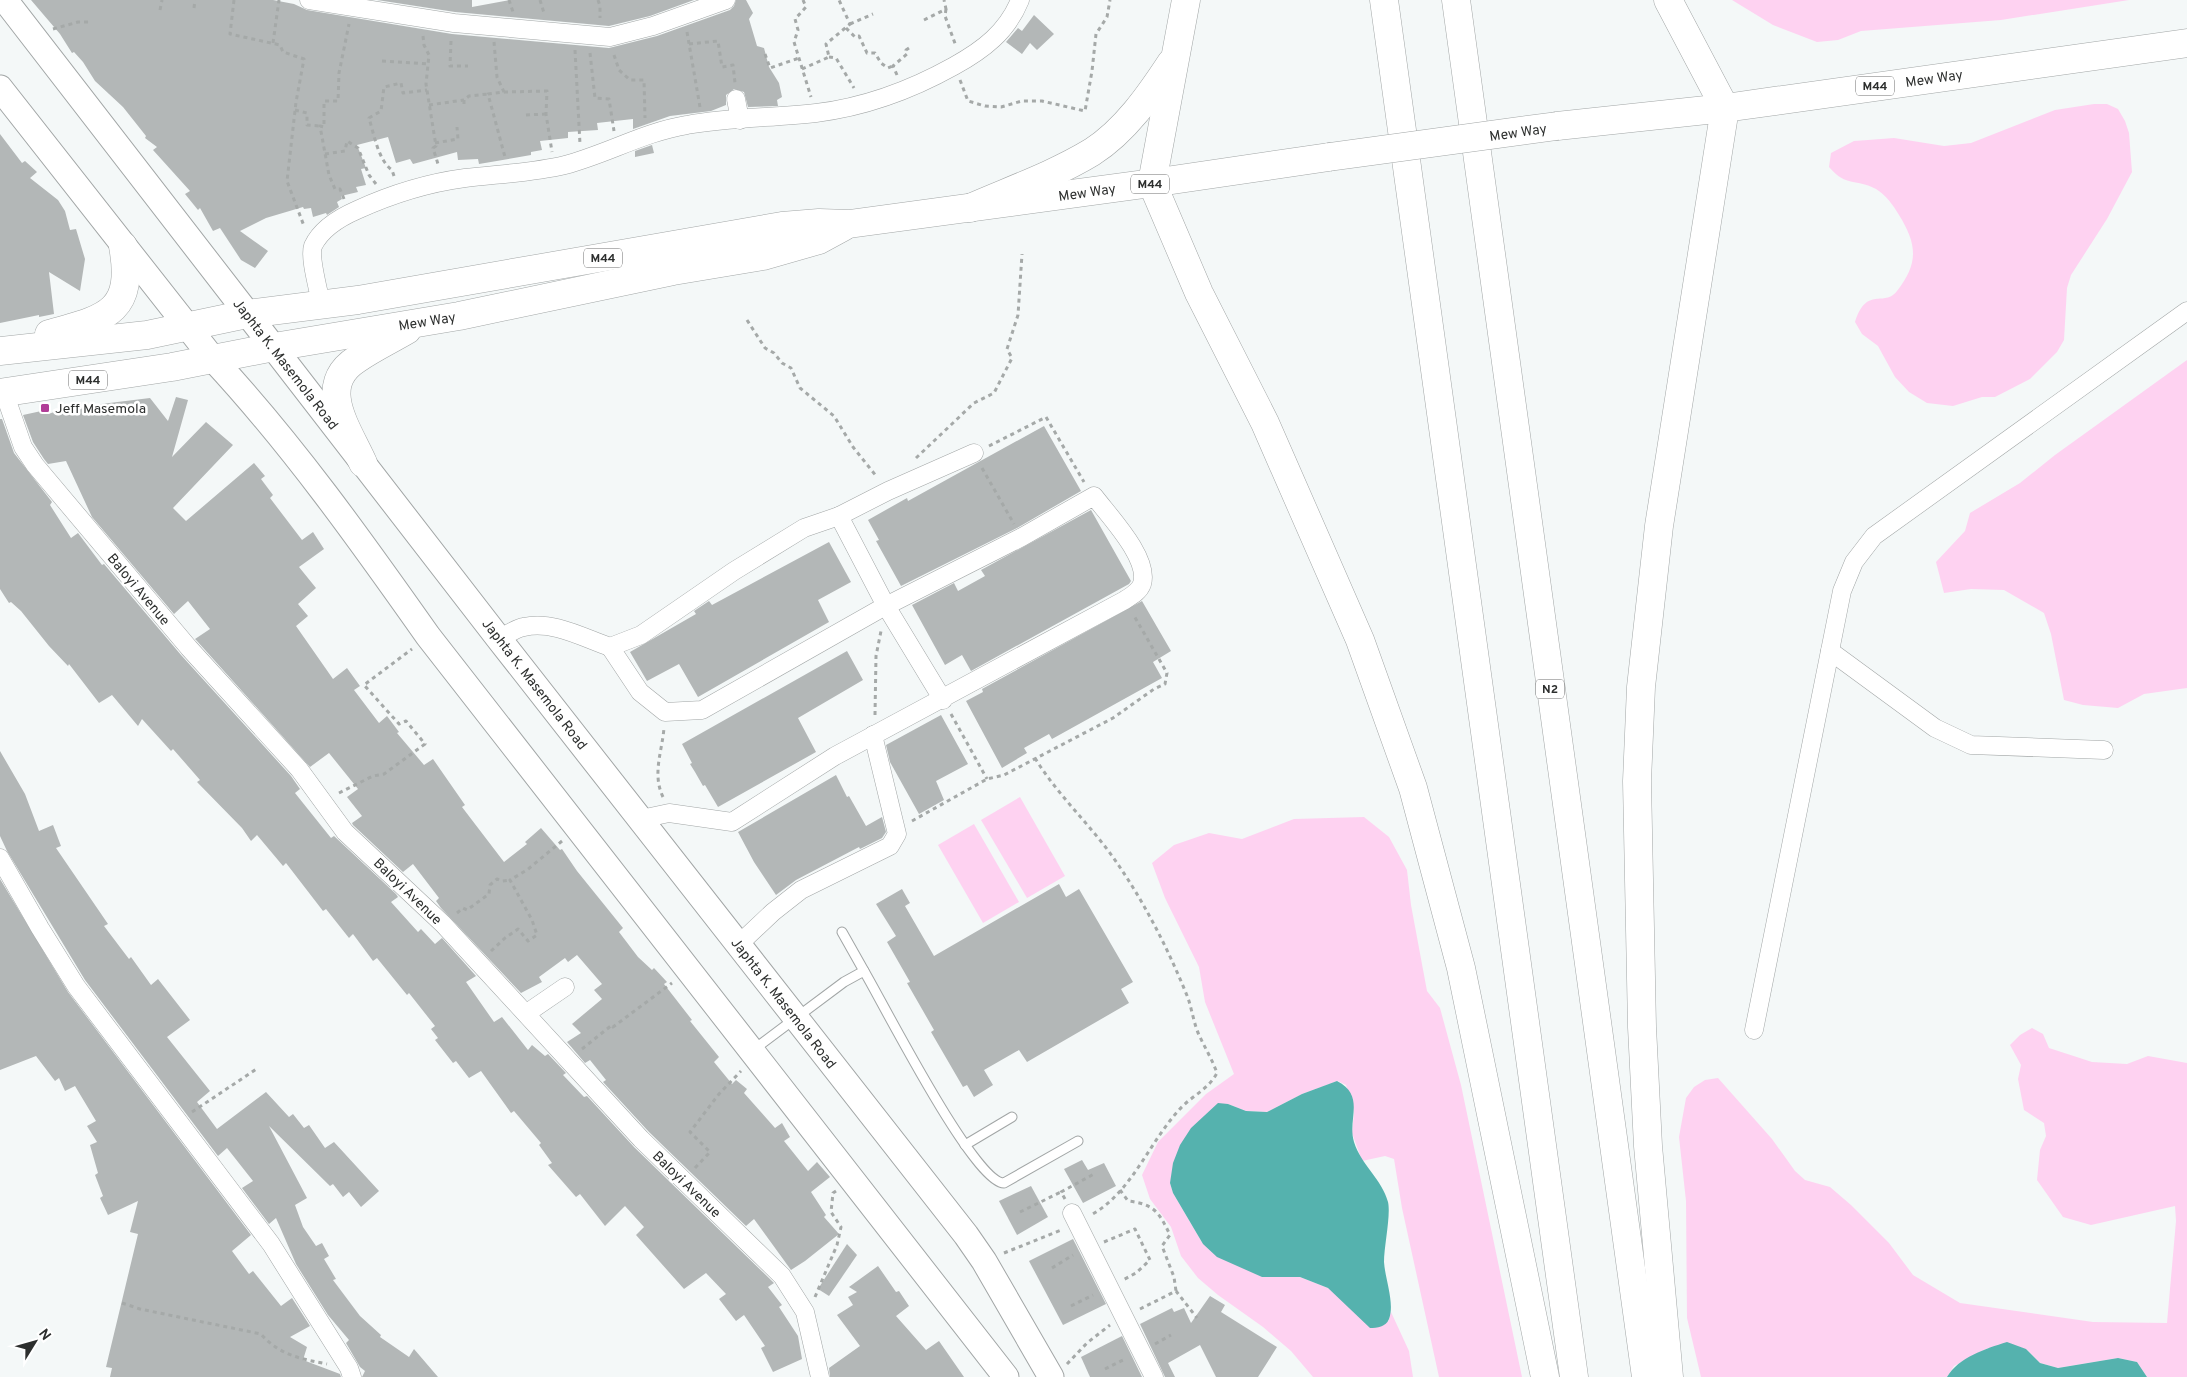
<svg xmlns="http://www.w3.org/2000/svg" width="2187" height="1377" font-family="Overpass,sans-serif">
<style>
.green{fill:#fed2f1}
.water{fill:#55b2ae}
.building{fill:#b3b7b7}
.lines{fill:none;stroke-linecap:round;stroke-linejoin:round}
.service-casing{stroke:#a2a6a6;stroke-width:11}
.minor-casing{stroke:#a2a6a6;stroke-width:19}
.secondary-casing{stroke:#a2a6a6;stroke-width:27}
.primary-casing{stroke:#a2a6a6;stroke-width:29}
.motorway-casing{stroke:#a2a6a6;stroke-width:29}
.path{stroke:#a5a9a8;stroke-width:3;stroke-dasharray:4 4;stroke-linecap:butt}
.service{stroke:#fff;stroke-width:9}
.minor{stroke:#fff;stroke-width:18}
.secondary{stroke:#fff;stroke-width:25}
.primary{stroke:#fff;stroke-width:28}
.motorway{stroke:#fff;stroke-width:28}
.primary-bridge-casing{stroke:#a2a6a6;stroke-width:29;stroke-linecap:butt}
.primary-bridge{stroke:#fff;stroke-width:28}
.poi-dot{fill:#b13d97;stroke:#fff;stroke-width:2}
.labels{text-anchor:middle;stroke-width:5;stroke-linejoin:round;paint-order:stroke}
.shield{fill:#fff;stroke:#6c6d6d;stroke-width:1}
.shield-label{font-size:12px;font-weight:bold;fill:#2d2f2e}
.street-label{font-size:14px;fill:#2d2f2e;stroke:#fff}
.poi-label{font-size:14px;fill:#2d2f2e;stroke:#fff;text-anchor:start}
</style>
<rect width="100%" height="100%" fill="#f4f8f8"/>
<g class="green">
<polygon points="1732,0 2129,0 2001,20 1861,31 1838,40 1817,42 1773,25"/>
<path d="M2094 104H2107L2118 109 2125 121 2129 133 2132 172 2107 219 2071 275 2067 288 2064 340 2057 352 2030 379 1995 397H1982L1953 406 1927 403 1909 392 1895 377 1878 346 1862 334 1855 322C1867 285 1884 308 1897 291 1919 263 1917 244 1899 215 1893 205 1886 195 1876 189 1856 178 1847 188 1829 167L1831 153 1854 141 1868 140 1894 138 1944 146 1971 143 2055 110Z"/>
<polygon points="2187,360 2187,688 2144,694 2118,708 2083,705 2064,700 2051,634 2044,613 2004,590 1971,589 1944,593 1936,562 1965,531 1970,513 2020,483 2055,455"/>
<polygon points="1020,797 1065,876 1027,898 981,820"/>
<polygon points="1364,817 1389,837 1407,870 1411,905 1427,991 1440,1008 1461,1085 1522,1377 1439,1377 1402,1208 1394,1159 1385,1156 1362,1161 1352,1133 1354,1113 1346,1085 1338,1081 1302,1094 1267,1112 1246,1111 1228,1104 1170,1183 1173,1193 1203,1244 1262,1277 1300,1277 1328,1288 1388,1322 1391,1312 1409,1351 1413,1377 1313,1377 1291,1351 1263,1327 1218,1295 1198,1278 1181,1256 1171,1227 1150,1199 1142,1175 1158,1142 1206,1094 1234,1074 1205,1002 1199,967 1165,898 1152,863 1174,845 1209,833 1242,839 1294,819"/>
<polygon points="974,824 1019,902 983,923 938,845"/>
<polygon points="2032,1028 2043,1034 2049,1048 2092,1062 2127,1064 2148,1056 2187,1063 2187,1377 2147,1377 2137,1362 2118,1358 2058,1368 2040,1363 2026,1349 1988,1348 1954,1366 1947,1377 1701,1377 1687,1318 1686,1201 1679,1137 1686,1098 1694,1087 1705,1080 1718,1078 1772,1139 1795,1171 1805,1180 1830,1187 1851,1205 1889,1243 1913,1275 1960,1303 2093,1322 2167,1323 2176,1221 2175,1206 2091,1225 2063,1217 2037,1180 2040,1150 2046,1136 2044,1123 2024,1110 2018,1079 2021,1065 2010,1045 2020,1035"/>
</g>
<g class="water">
<path d="M1337 1081C1366 1096 1347 1119 1354 1142 1361 1165 1382 1179 1388 1202 1391 1215 1384 1246 1384 1262 1385 1279 1395 1303 1389 1319 1386 1327 1377 1328 1370 1328L1328 1288 1300 1277H1262L1217 1257 1203 1244 1173 1193 1170 1183 1173 1163 1180 1145 1191 1128 1218 1103 1228 1104 1246 1111 1267 1112 1302 1094Z"/>
<path d="M2007 1342 2026 1349 2040 1363 2058 1368 2118 1358 2137 1362 2147 1377H1947C1959 1357 1985 1349 2007 1342Z"/>
</g>
<g class="building">
<polygon points="31,0 273,0 294,4 307,10 452,34 609,48 657,36 730,10 734,6 736,0 746,0 753,13 749,19 757,46 764,48 769,67 779,83 782,97 777,100 778,106 748,107 744,92 734,89 726,95 726,105 711,111 670,116 633,129 633,119 597,123 598,130 568,132 568,138 540,141 542,150 531,152 531,155 479,164 478,159 458,160 457,152 413,164 410,159 396,163 388,137 357,145 366,168 361,169 366,185 356,187 358,192 341,196 342,199 337,202 339,207 327,215 326,213 313,217 311,208 304,209 303,207 266,218 240,231 268,251 255,268 241,260 220,228 213,231 200,208 198,210 185,194 190,191 153,150 157,147 145,138 146,136 123,107 95,81 83,62 74,52 72,53 60,34"/>
<polygon points="377,0 472,0 472,7 510,0 694,0 650,16 609,26 455,12"/>
<polygon points="1034,15 1054,34 1037,50 1030,43 1022,54 1006,42 1018,28 1022,31"/>
<polygon points="0,134 22,163 25,161 37,172 30,178 58,200 65,211 70,230 76,229 85,259 80,291 49,272 54,314 39,317 39,315 0,323"/>
<polygon points="652,145 654,153 635,157 635,151"/>
<polygon points="176,397 188,400 172,457 206,422 233,445 173,508 186,521 254,463 265,476 261,479 273,495 270,498 302,540 313,532 324,549 299,567 316,588 298,604 308,616 296,626 333,679 347,668 360,686 354,690 379,723 387,716 399,732 397,733 424,765 433,759 465,805 462,807 504,862 527,844 525,842 541,828 560,850 562,849 577,871 623,928 619,932 638,957 652,970 654,968 667,982 664,984 692,1020 690,1021 719,1057 714,1062 732,1084 736,1080 747,1089 744,1093 775,1128 782,1123 790,1137 784,1141 808,1171 817,1162 830,1177 811,1192 826,1215 824,1217 839,1234 805,1261 791,1270 754,1219 746,1226 649,1132 603,1082 606,1080 590,1060 585,1063 567,1042 581,1033 572,1024 602,999 594,990 602,984 577,955 568,962 565,958 539,977 542,982 521,993 441,908 436,901 439,898 413,864 403,872 353,825 352,823 362,816 347,797 358,789 329,753 310,767 197,641 195,639 210,629 188,601 174,614 92,517 66,461 48,464 44,459 33,442 23,415 46,410 48,414 84,403 85,406 150,398 168,421"/>
<polygon points="0,419 2,419 14,453 52,502 50,505 71,538 78,533 102,565 104,564 181,655 291,776 300,789 295,793 331,838 334,836 396,894 398,897 391,902 418,932 421,929 435,944 442,938 476,976 466,982 494,1022 502,1017 528,1050 532,1045 545,1056 548,1054 566,1073 563,1075 584,1097 587,1096 634,1147 774,1283 768,1287 782,1305 779,1307 798,1336 802,1359 773,1372 761,1348 765,1346 744,1315 736,1321 719,1299 726,1294 706,1273 684,1289 636,1235 644,1227 625,1206 605,1226 580,1194 576,1197 548,1165 552,1163 539,1145 541,1143 514,1111 511,1113 481,1071 469,1078 456,1061 453,1063 435,1040 438,1038 431,1029 435,1026 409,993 407,995 377,958 373,961 353,934 349,938 326,909 323,911 286,863 283,866 257,835 251,841 242,828 197,782 200,780 173,749 171,751 142,719 138,726 112,695 99,703 69,664 68,666 49,646 21,611 11,602 9,603 0,589"/>
<polygon points="1044,426 1081,491 1017,528 901,586 876,541 879,540 868,520 907,498 908,501"/>
<polygon points="1091,510 1131,581 1129,584 971,671 962,655 945,665 912,605 954,583 958,591 985,576 981,570"/>
<polygon points="829,542 851,582 818,600 829,622 698,697 679,664 647,681 630,652 696,614 694,611 709,601 712,605"/>
<polygon points="1142,601 1171,651 1153,662 1162,678 1052,739 1049,734 1024,748 1027,753 1002,768 966,701 983,692 982,689"/>
<polygon points="847,651 863,680 798,718 816,752 718,807 705,785 703,786 695,772 690,764 692,763 682,744"/>
<polygon points="941,715 968,764 936,781 944,800 919,814 890,762 886,745"/>
<polygon points="0,751 25,794 39,831 53,825 61,846 56,848 108,924 104,926 129,959 131,957 151,985 158,979 190,1020 167,1037 210,1091 197,1102 217,1129 266,1092 289,1117 293,1114 304,1128 309,1125 325,1148 334,1142 379,1191 361,1207 349,1192 343,1197 333,1184 330,1186 269,1126 307,1198 295,1205 303,1227 316,1246 322,1243 329,1256 324,1259 336,1279 333,1280 360,1316 381,1335 380,1337 409,1357 414,1349 438,1377 362,1377 365,1371 360,1367 346,1343 349,1340 328,1315 296,1264 276,1218 269,1224 242,1188 253,1181 227,1148 218,1156 85,980 7,851 0,836"/>
<polygon points="836,775 847,797 849,796 866,826 882,817 886,832 882,838 860,849 859,847 796,880 776,895 754,862 738,832"/>
<polygon points="0,879 68,992 251,1235 232,1251 249,1274 253,1271 281,1306 292,1298 310,1326 290,1337 307,1347 303,1360 340,1374 341,1377 110,1377 112,1368 106,1367 138,1234 130,1232 138,1201 108,1215 100,1198 103,1196 95,1175 98,1173 90,1145 97,1142 87,1126 96,1121 75,1086 65,1091 59,1078 55,1081 36,1056 0,1070"/>
<polygon points="1059,884 1066,897 1079,889 1133,982 1121,989 1129,1003 1027,1062 1019,1050 984,1070 993,1085 974,1097 967,1085 963,1087 931,1032 934,1030 907,983 910,982 887,942 896,936 876,904 902,889 910,903 905,906 934,956"/>
<polygon points="1082,1160 1088,1170 1104,1163 1116,1186 1083,1203 1064,1169"/>
<polygon points="1031,1186 1048,1217 1017,1235 999,1201"/>
<polygon points="1073,1239 1106,1304 1063,1325 1029,1261"/>
<polygon points="847,1244 857,1255 829,1296 818,1289"/>
<polygon points="878,1266 896,1292 899,1291 909,1306 896,1316 926,1350 939,1341 964,1377 830,1377 829,1368 860,1346 837,1315 853,1305 848,1297 857,1292 849,1287"/>
<polygon points="1210,1296 1225,1305 1221,1312 1277,1347 1258,1377 1216,1377 1200,1345 1168,1363 1175,1377 1165,1377 1140,1324 1172,1308 1174,1312 1184,1308 1191,1323"/>
<polygon points="1122,1336 1142,1377 1090,1377 1081,1357"/>
</g>
<g class="lines">
<defs>
<g id="service">
<polyline points="842,932 864,971"/>
<path d="M753 1050 844 982 864 971C883 1003 974 1183 1004 1183L1078 1141"/>
<polyline points="965,1145 1012,1117"/>
</g>
<g id="minor">
<polyline points="309,0 454,23 610,37 653,26 726,0"/>
<polyline points="736,99 740,120"/>
<path d="M321 304C319 291 309 258 313 246 321 229 341 217 357 210 392 194 427 183 465 178 498 174 532 173 565 165 607 154 644 132 687 125 730 117 774 118 816 113 865 107 911 90 954 66 983 50 1007 32 1020 0"/>
<polyline points="4,392 23,447 35,465 189,648 299,769 345,832 443,924 641,1139 782,1276 805,1312 820,1377"/>
<polyline points="839,516 886,606 943,700"/>
<path d="M499 639C507 635 516 628 524 627 552 620 584 638 610 647L641 635 734 571 804 528 839 516 888 491 974 453"/>
<path d="M610 647 640 692 665 712 702 710 880 609 1022 537 1094 496C1108 515 1150 558 1142 584 1139 592 1131 596 1125 600L835 756 732 822 669 813 641 819"/>
<polyline points="1830,651 1935,728 1971,745 2104,750"/>
<polyline points="0,858 40,928 76,986 271,1244 349,1368 352,1377"/>
<polyline points="738,945 773,912 801,890 890,846 897,834 873,735"/>
<polyline points="527,1013 565,987"/>
<polyline points="1754,1030 1842,591 1854,562 1874,536 2187,311"/>
<polyline points="1072,1213 1154,1377"/>
</g>
<g id="secondary">
<polyline points="5,0 499,639 966,1235 984,1261 1051,1377"/>
<path d="M0 88 213 359C292 444 361 541 428 636L1006 1377"/>
</g>
<g id="primary">
<polyline points="1557,126 1725,108 2187,43"/>
<path d="M49 334C106 318 135 313 123 246"/>
<polyline points="0,351 147,335 247,314 358,300 782,226 819,223 849,224 1152,183 1329,157"/>
<polyline points="0,393 172,367 274,347 459,316 673,271 763,256 819,240 843,227"/>
<path d="M363 463C348 429 315 386 357 359 373 348 390 340 407 330"/>
</g>
<g id="motorway">
<polyline points="1186,0 1152,183 1199,293 1265,423 1360,640 1413,788 1461,968 1545,1377"/>
<polyline points="1384,0 1574,1377"/>
<polyline points="1456,0 1646,1377"/>
<polyline points="1668,0 1725,108 1659,526 1641,687 1637,781 1642,1027 1648,1146 1669,1377"/>
<path d="M970 208C1011 190 1054 175 1092 152 1125 131 1150 95 1171 63"/>
</g>
</defs>
<use href="#service" class="service-casing"/>
<use href="#minor" class="minor-casing"/>
<use href="#secondary" class="secondary-casing"/>
<use href="#primary" class="primary-casing"/>
<use href="#motorway" class="motorway-casing"/>
<g class="path">
<polyline points="234,0 230,34 280,45 283,52 304,59 296,102 287,181 304,226"/>
<polyline points="509,0 513,12"/>
<polyline points="540,0 544,13"/>
<polyline points="598,0 600,6 600,18"/>
<polyline points="803,0 806,7 795,19 798,30 794,42 811,97"/>
<polyline points="194,8 195,0"/>
<polyline points="946,9 945,16 956,46"/>
<polyline points="160,10 162,0"/>
<polyline points="924,20 946,9 944,0"/>
<polyline points="850,24 873,14"/>
<polyline points="846,28 855,37 859,36 867,53 875,53 881,63 888,68 893,66"/>
<polyline points="53,29 78,22 89,22"/>
<polyline points="687,32 700,107"/>
<polyline points="423,36 424,45 429,55 426,84 436,146 433,148 438,164"/>
<polyline points="451,41 450,66 468,66"/>
<polyline points="494,42 497,77 504,92 488,94 505,157"/>
<polyline points="273,43 279,0"/>
<polyline points="689,44 718,41 722,67 733,65 735,83"/>
<polyline points="575,50 580,144"/>
<polyline points="590,53 595,98 609,99 614,131"/>
<polyline points="765,54 770,68 799,58"/>
<polyline points="614,55 619,70 630,80 644,80 645,118"/>
<polyline points="829,57 836,58 854,88"/>
<polyline points="382,61 428,64"/>
<polyline points="802,69 829,57 826,44 850,24 839,0"/>
<polyline points="897,75 893,66 907,54 906,50 909,48"/>
<polyline points="960,80 968,101 985,106 1001,107 1022,101 1042,101 1085,111 1092,71 1096,34 1107,17 1110,0"/>
<polyline points="504,92 547,91 546,114 552,152"/>
<polyline points="464,104 464,100 469,96 488,94"/>
<polyline points="429,105 464,100"/>
<polyline points="295,110 307,113 307,125 320,126"/>
<polyline points="526,115 546,114"/>
<polyline points="435,143 458,139 457,127"/>
<polyline points="325,154 345,151 347,141 358,148 369,175 376,184"/>
<path d="M394 176 392 170C378 160 374 134 369 118L381 111 384 87 401 83 403 93 427 90"/>
<polyline points="344,199 340,189 335,189 329,175 320,126 324,127 324,101 338,101 339,73 349,24"/>
<polyline points="747,320 765,348 774,353 782,363 791,368 800,388 834,416 853,447 877,477"/>
<polyline points="989,446 1046,417 1084,482"/>
<polyline points="916,458 974,403 994,393 1012,358 1007,349 1018,315 1022,254"/>
<polyline points="982,468 1014,524"/>
<polyline points="951,714 987,779"/>
<polyline points="875,715 876,656 881,631"/>
<path d="M1035 758C1058 796 1092 826 1117 863 1146 905 1169 951 1188 998 1192 1010 1194 1024 1199 1035 1205 1048 1212 1059 1217 1073 1208 1090 1191 1096 1179 1110 1148 1144 1132 1192 1091 1215"/>
<polyline points="339,793 373,776 384,774 425,744 406,721 399,724 364,685 412,649"/>
<path d="M663 797C652 774 662 752 664 728"/>
<polyline points="912,821 987,779 1004,775 1113,718 1154,689 1165,684 1167,673 1133,614"/>
<polyline points="457,913 463,908 467,910 489,894 490,885 497,879 502,881 510,880"/>
<polyline points="491,951 505,938 518,929 528,941 537,935 532,920 510,880 527,870 562,841"/>
<polyline points="582,1049 612,1025 613,1027 672,983"/>
<polyline points="192,1112 258,1068"/>
<polyline points="695,1168 710,1152 690,1132 719,1094 741,1071"/>
<path d="M1120 1190 1128 1201C1154 1204 1159 1212 1170 1235L1162 1246 1174 1277 1176 1291"/>
<polyline points="1065,1199 1061,1192 1094,1174"/>
<polyline points="1020,1212 1061,1192"/>
<polyline points="1104,1242 1135,1229 1150,1260 1136,1273 1123,1280"/>
<polyline points="1004,1253 1061,1230"/>
<polyline points="1052,1268 1073,1255"/>
<polyline points="815,1297 837,1245 841,1227 831,1212 833,1193 836,1191"/>
<path d="M122 1303 140 1309 261 1334C279 1355 301 1359 327 1364"/>
<polyline points="1071,1306 1093,1295"/>
<polyline points="1140,1309 1176,1291 1197,1318"/>
<polyline points="1155,1344 1171,1335"/>
<polyline points="1067,1364 1087,1343 1110,1325"/>
<polyline points="1105,1369 1125,1359"/>
</g>
<use href="#service" class="service"/>
<use href="#minor" class="minor"/>
<use href="#secondary" class="secondary"/>
<use href="#primary" class="primary"/>
<use href="#motorway" class="motorway"/>
<defs>
<polyline id="primary-bridge" points="1329,157 1557,126"/>
</defs>
<use href="#primary-bridge" class="primary-bridge-casing"/>
<use href="#primary-bridge" class="primary-bridge"/>
</g>
<rect class="poi-dot" x="40" y="403" width="10" height="10" rx="2.5"/>
<g class="labels">
<g class="shield">
<rect x="1856" y="76.5" width="38" height="19" rx="4"/>
<rect x="1131" y="174.5" width="38" height="19" rx="4"/>
<rect x="584" y="248.5" width="38" height="19" rx="4"/>
<rect x="69" y="370.5" width="38" height="19" rx="4"/>
<rect x="1536" y="679.5" width="28" height="19" rx="4"/>
</g>
<g class="shield-label">
<text x="1875" y="90">M44</text>
<text x="1150" y="188">M44</text>
<text x="603" y="262">M44</text>
<text x="88" y="384">M44</text>
<text x="1550" y="693">N2</text>
</g>
<g class="street-label">
<text transform="translate(1934 78) rotate(-8)" y="5">Mew Way</text>
<text transform="translate(1518 132) rotate(-8)" y="5">Mew Way</text>
<text transform="translate(1087 192) rotate(-8)" y="5">Mew Way</text>
<text transform="translate(427 321) rotate(-9)" y="5">Mew Way</text>
<text transform="translate(286 364) rotate(52)" y="5">Japhta K. Masemola Road</text>
<text transform="translate(139 589) rotate(50)" y="5">Baloyi Avenue</text>
<text transform="translate(535 684) rotate(52)" y="5">Japhta K. Masemola Road</text>
<text transform="translate(408 891) rotate(44)" y="5">Baloyi Avenue</text>
<text transform="translate(784 1003) rotate(52)" y="5">Japhta K. Masemola Road</text>
<text transform="translate(687 1184) rotate(44)" y="5">Baloyi Avenue</text>
</g>
<g class="poi-label">
<text x="55" y="413">Jeff Masemola</text>
</g>
</g>
<g transform="translate(35 1342) rotate(53)" stroke="#ffffff" stroke-width="4" paint-order="stroke">
<path d="M0-4L9 19L0 12L-9 19Z" fill="#2d2f2e"/>
<text y="-8" font-size="14" font-weight="bold" text-anchor="middle" fill="#2d2f2e">N</text>
</g>
</svg>
